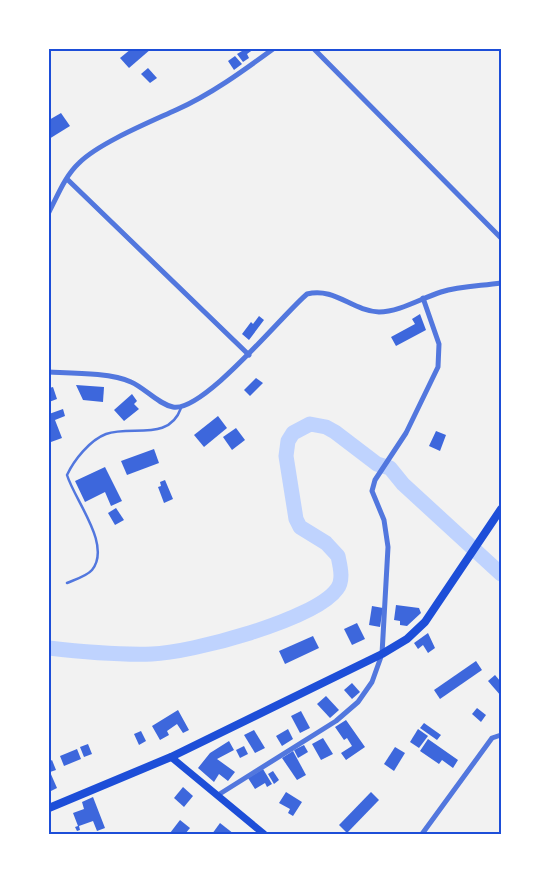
<svg xmlns="http://www.w3.org/2000/svg" width="550" height="883" font-family="'DejaVu Sans',sans-serif">
<style>
.lines{fill:none;stroke-linecap:round;stroke-linejoin:round}
.river{stroke:#bfd3fe;stroke-width:15}
.building{fill:#3d67dc}
.service{stroke:#5277de;stroke-width:2.5}
.minor{stroke:#5277de;stroke-width:5}
.secondary{stroke:#1d4ed8;stroke-width:7}
.trunk{stroke:#1d4ed8;stroke-width:8}
.neatline{fill:none;stroke:#1d4ed8;stroke-width:2}
</style>
<rect width="100%" height="100%" fill="#f2f2f2"/>
<g class="lines">
<path class="river" d="M49 648C83 652 117 655 152 654 190 653 315 620 337 589 344 580 340 566 338 556L326 543 300 527 296 519 286 456 288 441 293 433 310 424 326 427 335 432 377 464 390 468 403 484 501 574"/>
</g>
<g class="building">
<polygon points="131,49 151,49 129,68 120,58"/>
<polygon points="240,49 254,49 247,54 249,58 243,62 237,54 242,51"/>
<polygon points="235,56 242,64 234,70 228,61"/>
<polygon points="148,68 157,78 150,83 141,74"/>
<polygon points="61,113 70,126 49,139 49,120"/>
<polygon points="420,314 426,330 396,346 391,337 415,324 412,319"/>
<polygon points="259,316 264,320 249,340 242,334 251,322 253,324"/>
<polygon points="256,378 263,383 250,396 244,390"/>
<polygon points="76,385 104,387 103,402 83,400"/>
<polygon points="53,387 57,399 49,402 49,388"/>
<polygon points="132,394 137,401 134,404 139,409 124,421 114,410"/>
<polygon points="63,409 65,416 55,420 62,438 51,442 49,414"/>
<polygon points="218,416 227,428 204,447 194,435"/>
<polygon points="236,428 245,440 232,450 223,437"/>
<polygon points="436,431 446,435 440,451 429,446"/>
<polygon points="154,449 159,463 127,475 121,461"/>
<polygon points="105,467 122,501 111,506 105,492 85,502 75,481"/>
<polygon points="165,480 173,499 164,503 158,487 161,486 160,482"/>
<polygon points="116,508 124,520 115,525 108,513"/>
<polygon points="396,605 419,608 421,613 407,626 400,625 400,621 394,620"/>
<polygon points="372,606 383,608 380,627 369,625"/>
<polygon points="357,623 365,639 352,645 344,629"/>
<polygon points="428,633 435,648 428,653 423,645 418,649 414,643"/>
<polygon points="313,636 319,648 285,664 279,651"/>
<polygon points="476,661 482,670 440,699 434,690"/>
<polygon points="495,675 501,682 501,696 488,681"/>
<polygon points="352,683 360,692 352,699 344,690"/>
<polygon points="326,696 339,710 330,718 317,704"/>
<polygon points="477,708 486,715 481,722 472,714"/>
<polygon points="178,710 189,730 183,733 177,724 167,731 169,735 160,740 152,726"/>
<polygon points="301,711 310,728 300,733 291,716"/>
<polygon points="346,720 365,747 346,760 341,753 352,746 347,738 344,740 335,727"/>
<polygon points="424,723 441,735 437,740 420,728"/>
<polygon points="288,729 293,739 282,746 276,736"/>
<polygon points="418,729 428,736 419,748 410,742"/>
<polygon points="254,730 265,748 255,753 244,735"/>
<polygon points="141,731 146,741 139,745 134,734"/>
<polygon points="323,738 333,754 321,760 312,744"/>
<polygon points="428,739 458,760 453,768 442,760 439,764 420,751"/>
<polygon points="229,741 234,750 217,759 235,772 228,781 219,774 214,782 198,768 210,753"/>
<polygon points="88,744 92,754 84,757 80,747"/>
<polygon points="304,745 308,752 298,758 294,750"/>
<polygon points="244,746 248,754 240,758 236,750"/>
<polygon points="395,747 405,753 394,771 384,764"/>
<polygon points="77,749 81,759 64,766 60,756"/>
<polygon points="293,751 306,775 297,780 282,758"/>
<polygon points="52,760 56,770 50,772 57,788 49,792 49,762"/>
<polygon points="263,769 272,784 267,787 265,783 255,789 248,778"/>
<polygon points="273,771 279,780 274,784 268,774"/>
<polygon points="183,787 193,796 184,807 174,798"/>
<polygon points="286,792 302,802 293,816 288,813 290,809 279,803"/>
<polygon points="371,792 379,800 347,833 339,825"/>
<polygon points="93,797 105,828 97,831 93,821 79,826 80,830 77,831 75,827 78,826 73,813 84,809 82,802"/>
<polygon points="180,820 190,828 185,834 172,834 170,833"/>
<polygon points="220,823 234,834 212,834"/>
</g>
<g class="lines">
<path class="service" d="M67 583C74 580 87 576 92 570 112 545 75 501 67 475 74 460 90 440 106 434 132 425 169 442 181 408"/>
<g class="minor">
<polyline points="314,49 501,238"/>
<polyline points="67,179 249,355"/>
<path d="M49 212C58 195 65 176 79 163 99 143 150 122 176 110 210 95 243 71 273 49"/>
<path d="M49 372C71 373 112 373 131 382 145 388 158 404 173 407 203 413 283 314 307 294 335 287 352 311 379 312 399 312 422 298 441 292 460 286 481 286 501 283"/>
<polyline points="218,795 336,721 358,702 372,682 382,654 388,547 384,520 372,491 375,480 406,433 438,367 439,344 423,298"/>
<polyline points="422,834 492,738 501,735"/>
</g>
<polyline class="secondary" points="171,757 264,834"/>
<polyline class="trunk" points="49,808 171,757 382,654 407,639 425,622 501,509"/>
</g>
<rect width="550" height="883" fill="none" stroke="#ffffff" stroke-width="100"/>
<rect x="50" y="50" width="450" height="783" class="neatline"/>
</svg>
